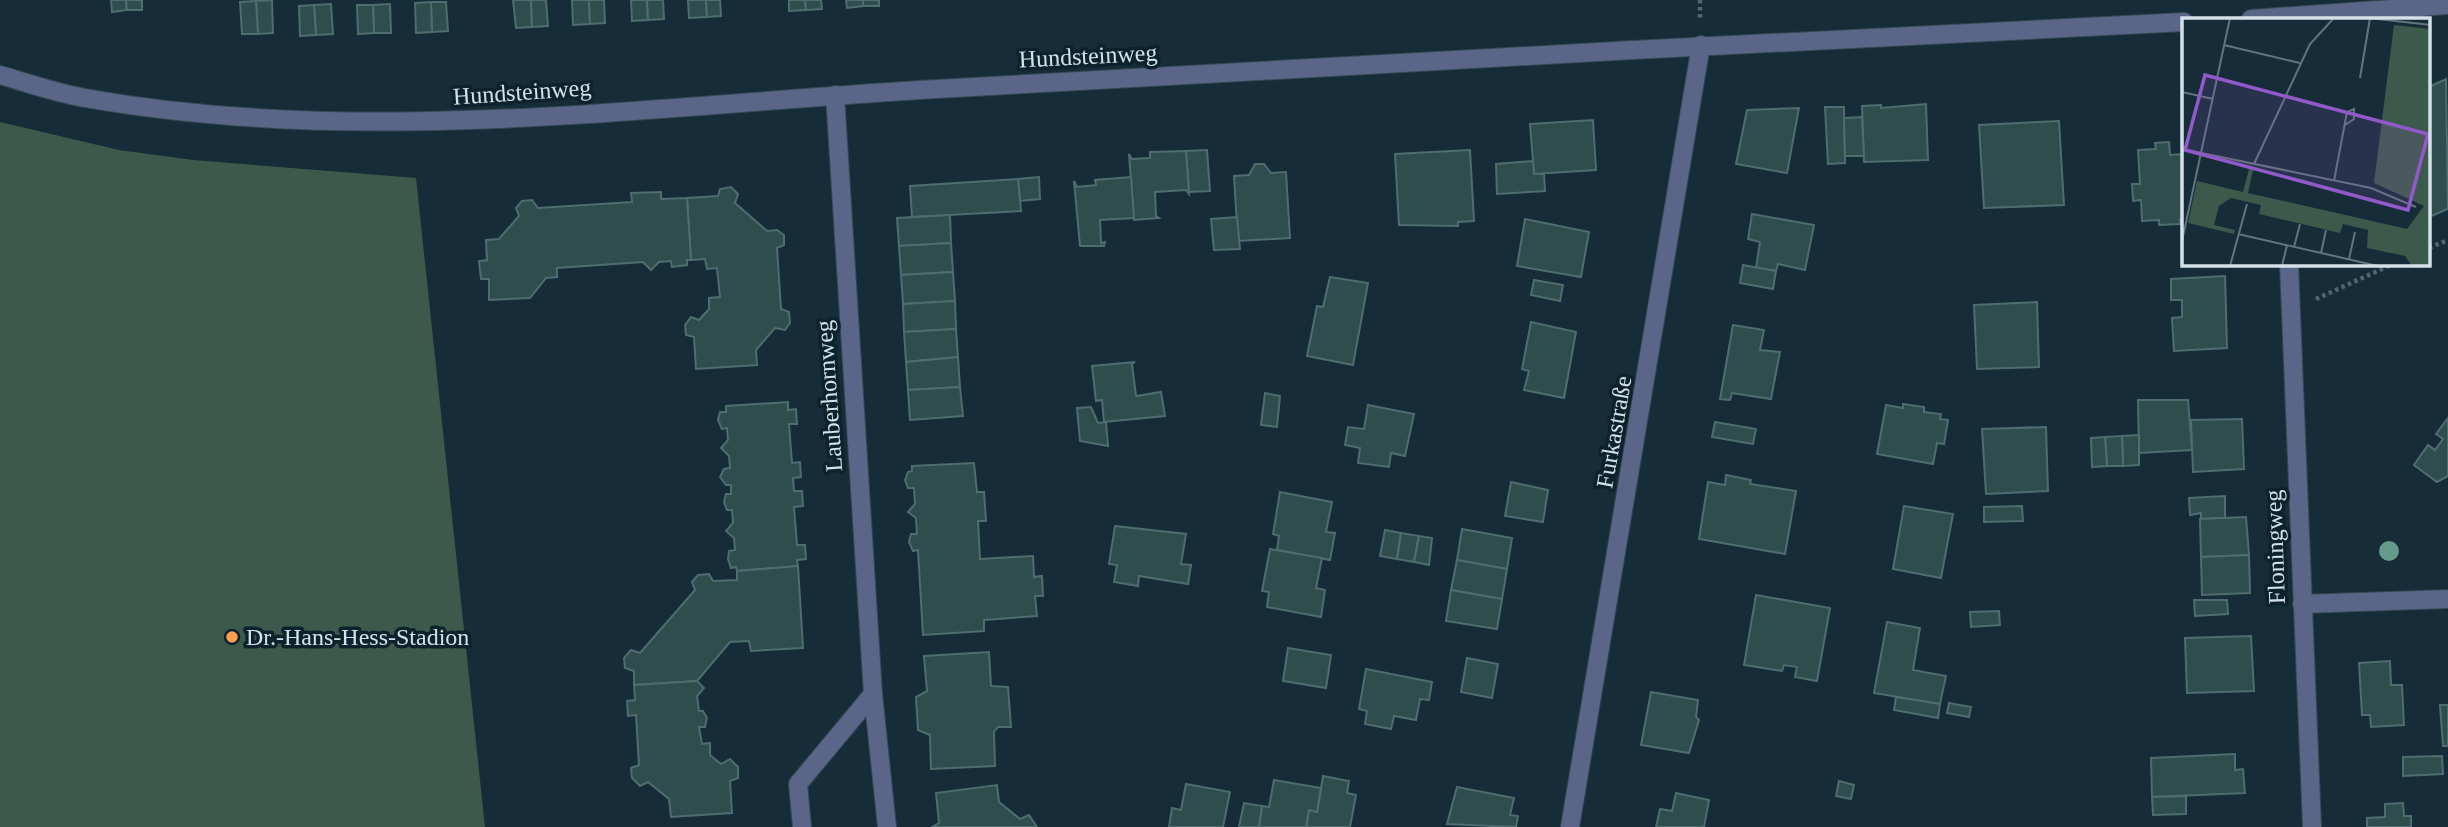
<svg xmlns="http://www.w3.org/2000/svg" width="2448" height="827" font-family="'Times New Roman',serif">
<style>
.green{fill:#3c5a4b}
.building{fill:#304d4e;stroke:#4e6d6e;stroke-width:2}
.lines{fill:none;stroke-linecap:round;stroke-linejoin:round}
.street-casing{stroke:#344954;stroke-width:20}
.path{stroke:#526570;stroke-width:4.5;stroke-dasharray:3.5 3.5;stroke-linecap:butt}
.street{stroke:#596687;stroke-width:18}
.tree{fill:#669b8c}
.poi-dot{fill:#fa9f4f;stroke:#0c222d;stroke-width:2.5}
.labels{text-anchor:middle;stroke-width:7;stroke-linejoin:round;paint-order:stroke}
.street-label{font-size:24px;fill:#d4e1e8;stroke:#0c222d}
.poi-label{font-size:24px;fill:#d4e1e8;stroke:#0c222d;text-anchor:start}
.inset-road{fill:none;stroke:#62747e;stroke-width:2}
.view{fill:#9159c9;fill-opacity:0.15;stroke:#9159c9;stroke-width:3.5}
.inset-edge{fill:none;stroke:#d4e1e8;stroke-width:3.5}
</style>
<rect width="100%" height="100%" fill="#162c38"/>
<polygon class="green" points="0,122 119,150 193,160 416,178 485,827 0,827"/>
<g class="building">
<polygon points="111,0 126,0 127,10 112,12"/>
<polygon points="126,0 142,0 142,10 127,10"/>
<polygon points="272,0 273,33 258,34 256,1"/>
<polygon points="513,0 531,0 532,27 516,28"/>
<polygon points="531,0 546,0 548,26 532,27"/>
<polygon points="572,0 589,0 590,24 573,25"/>
<polygon points="589,0 604,0 605,23 590,24"/>
<polygon points="631,0 647,0 648,20 632,21"/>
<polygon points="647,0 663,0 664,19 648,20"/>
<polygon points="688,0 706,0 707,17 689,18"/>
<polygon points="706,0 720,0 721,16 707,17"/>
<polygon points="789,0 805,0 806,10 789,11"/>
<polygon points="805,0 821,0 822,9 806,10"/>
<polygon points="846,0 863,0 863,6 847,8"/>
<rect x="863" y="0" width="16" height="6"/>
<polygon points="256,1 258,34 242,34 240,2"/>
<polygon points="431,2 446,2 448,31 432,32"/>
<polygon points="431,2 432,32 416,33 415,3"/>
<polygon points="331,4 333,34 316,35 314,5"/>
<polygon points="390,4 391,33 374,33 373,5"/>
<polygon points="314,5 316,35 300,36 299,6"/>
<polygon points="357,5 373,5 374,33 358,34"/>
<polygon points="2446,79 2448,209 2429,217 2429,87"/>
<polygon points="1926,104 1928,160 1864,162 1862,106 1881,105 1881,108"/>
<polygon points="1825,107 1844,107 1845,163 1828,164"/>
<polygon points="1799,108 1787,173 1736,164 1747,110"/>
<polygon points="1862,117 1864,156 1845,156 1844,118"/>
<polygon points="1593,120 1596,170 1534,174 1530,124"/>
<polygon points="2059,121 2064,205 1984,208 1979,125"/>
<polygon points="2169,142 2170,155 2184,154 2184,219 2180,219 2180,224 2159,225 2159,220 2142,221 2141,200 2133,201 2132,184 2140,184 2138,150 2156,149 2155,143"/>
<polygon points="1207,150 1210,191 1189,192 1186,151"/>
<polygon points="1470,150 1474,221 1458,222 1458,226 1399,225 1395,154"/>
<polygon points="1186,151 1189,194 1186,190 1155,192 1156,216 1159,218 1134,220 1129,154 1132,159 1150,158 1150,152"/>
<polygon points="1533,161 1534,174 1544,174 1545,191 1497,194 1496,164"/>
<polygon points="1255,164 1264,164 1271,173 1286,172 1290,238 1238,241 1234,176 1249,175"/>
<polygon points="1039,177 1040,199 1020,201 1018,179"/>
<polygon points="1131,177 1134,218 1100,220 1101,243 1105,242 1104,246 1080,246 1074,181 1077,187 1096,185 1095,180"/>
<polygon points="1018,179 1021,211 912,217 910,186"/>
<polygon points="731,187 738,194 735,203 767,231 777,230 784,235 784,245 777,248 781,309 789,312 790,323 785,330 775,328 756,350 757,365 696,369 694,337 686,335 685,325 691,317 699,320 709,309 709,298 720,297 717,268 707,269 705,259 691,260 687,198 718,196 720,189"/>
<polygon points="661,192 661,199 687,198 691,260 687,260 687,265 672,267 671,261 659,262 651,270 643,262 557,268 557,277 546,278 530,298 489,300 489,279 481,279 479,261 487,260 486,240 499,239 519,216 516,208 522,201 532,200 538,208 632,202 631,193"/>
<polygon points="1752,214 1814,225 1805,270 1778,264 1776,271 1756,268 1760,242 1748,239"/>
<polygon points="950,215 951,243 899,246 897,218"/>
<polygon points="1237,217 1240,249 1214,250 1211,219"/>
<polygon points="1525,219 1589,232 1581,277 1517,266"/>
<polygon points="951,243 953,272 901,275 899,246"/>
<polygon points="1743,265 1776,271 1773,289 1740,283"/>
<polygon points="953,272 955,301 903,304 901,275"/>
<polygon points="2225,276 2227,348 2174,351 2172,318 2182,317 2182,300 2171,300 2171,279"/>
<polygon points="1330,277 1368,283 1353,365 1307,356 1317,306 1323,307"/>
<polygon points="1534,280 1563,285 1560,301 1531,295"/>
<polygon points="955,301 956,329 904,332 903,304"/>
<polygon points="2037,302 2039,367 1977,369 1974,305"/>
<polygon points="1531,322 1576,332 1564,398 1524,390 1529,371 1522,369"/>
<polygon points="1733,325 1764,330 1760,350 1780,352 1771,399 1732,393 1730,400 1720,399"/>
<polygon points="956,329 958,357 906,362 904,332"/>
<polygon points="958,357 960,387 908,390 906,362"/>
<polygon points="1135,362 1132,364 1136,396 1161,392 1165,416 1104,422 1102,400 1096,401 1092,366"/>
<polygon points="960,387 963,416 910,420 908,390"/>
<polygon points="1265,393 1280,396 1277,427 1261,425"/>
<polygon points="2138,400 2188,400 2192,450 2139,453"/>
<polygon points="788,402 788,410 796,409 797,424 789,424 792,463 800,462 801,477 793,478 794,491 802,491 803,506 794,507 797,545 805,545 806,559 797,560 798,566 737,571 736,567 731,568 728,559 729,551 735,550 734,538 726,531 733,523 732,510 727,510 724,502 726,494 731,494 731,485 726,485 720,477 724,469 730,468 729,456 721,448 728,440 727,428 722,429 718,420 720,412 726,412 726,406"/>
<polygon points="1903,404 1924,407 1924,412 1941,414 1940,419 1948,420 1944,444 1937,443 1933,464 1877,454 1886,405 1903,408"/>
<polygon points="1368,405 1414,414 1405,456 1391,453 1389,467 1358,463 1360,448 1345,445 1348,427 1364,429"/>
<polygon points="1091,407 1098,423 1106,422 1108,446 1080,441 1077,408"/>
<polygon points="2448,418 2448,476 2437,482 2414,465 2428,445 2435,450 2443,439 2436,434"/>
<polygon points="2242,419 2244,469 2193,472 2191,420"/>
<polygon points="1715,422 1756,429 1753,444 1712,437"/>
<polygon points="2046,427 2048,491 1986,494 1982,429"/>
<polygon points="2139,435 2139,465 2123,466 2122,436"/>
<polygon points="2122,436 2123,466 2107,466 2105,437"/>
<polygon points="2105,437 2107,466 2092,467 2091,438"/>
<polygon points="974,463 977,492 984,492 986,521 978,521 980,559 1033,556 1034,577 1042,576 1043,596 1035,596 1037,616 984,620 984,631 923,635 918,550 913,551 909,542 911,534 917,534 916,518 908,512 915,504 914,488 908,488 905,480 908,472 912,471 912,466"/>
<polygon points="1726,475 1751,480 1750,484 1796,491 1785,554 1699,539 1708,482 1725,485"/>
<polygon points="1511,482 1548,490 1543,522 1505,516"/>
<polygon points="1280,492 1332,502 1326,532 1335,533 1330,560 1277,550 1279,536 1273,534"/>
<polygon points="2225,496 2225,518 2201,519 2201,513 2190,515 2189,498"/>
<polygon points="1904,506 1953,514 1941,578 1893,569"/>
<polygon points="2022,506 2023,521 1984,522 1984,507"/>
<polygon points="2246,517 2249,555 2201,557 2200,519"/>
<polygon points="1115,526 1186,534 1181,564 1191,565 1188,584 1139,576 1138,586 1114,582 1117,565 1109,564"/>
<polygon points="1462,529 1512,538 1507,569 1457,560"/>
<polygon points="1385,530 1401,533 1397,559 1380,556"/>
<polygon points="1401,533 1419,536 1414,562 1397,559"/>
<polygon points="1419,536 1432,538 1429,565 1414,562"/>
<polygon points="1270,549 1322,558 1316,588 1325,590 1321,617 1267,607 1269,592 1262,591"/>
<polygon points="2249,555 2250,593 2202,595 2201,557"/>
<polygon points="1457,560 1507,569 1502,599 1451,590"/>
<polygon points="798,566 803,648 751,651 749,641 730,642 697,681 634,685 634,671 625,668 624,658 631,650 640,653 695,590 692,582 698,575 709,574 713,581 737,580 737,571"/>
<polygon points="1451,590 1502,599 1497,629 1446,621"/>
<polygon points="1756,595 1830,608 1817,681 1795,677 1797,667 1784,665 1782,671 1744,665"/>
<polygon points="2194,600 2227,600 2228,614 2195,616"/>
<polygon points="1999,611 2000,625 1971,627 1970,612"/>
<polygon points="1887,622 1920,628 1913,670 1946,676 1940,704 1874,693"/>
<polygon points="2251,636 2254,691 2187,693 2185,638"/>
<polygon points="1288,648 1331,655 1326,688 1283,681"/>
<polygon points="989,652 991,686 1008,687 1011,727 998,727 994,732 995,766 931,769 930,735 918,730 916,697 927,691 924,656"/>
<polygon points="1467,658 1498,664 1492,698 1461,692"/>
<polygon points="2390,661 2391,685 2402,685 2404,725 2371,727 2370,715 2362,715 2359,663"/>
<polygon points="1366,669 1432,682 1429,700 1420,699 1416,720 1394,716 1391,729 1365,724 1367,711 1359,709"/>
<polygon points="697,681 704,688 697,696 699,711 703,711 707,718 705,727 699,727 702,744 710,743 710,755 721,764 730,759 738,767 738,778 730,781 732,813 671,817 669,799 648,782 640,786 632,778 631,768 639,765 636,715 628,716 627,701 635,700 634,685"/>
<polygon points="1651,692 1698,700 1696,717 1699,720 1689,753 1641,745"/>
<polygon points="1896,697 1940,704 1938,718 1894,710"/>
<polygon points="1949,703 1971,707 1969,717 1947,713"/>
<polygon points="2440,705 2448,705 2448,746 2443,746"/>
<polygon points="2235,754 2235,770 2243,769 2245,793 2152,797 2151,758"/>
<polygon points="2442,756 2443,774 2403,776 2403,757"/>
<polygon points="1323,776 1349,781 1347,793 1356,795 1350,827 1306,827 1309,810 1317,812"/>
<polygon points="1274,780 1321,788 1317,812 1309,810 1306,827 1259,827 1262,806 1269,807"/>
<polygon points="1839,781 1854,785 1851,799 1836,796"/>
<polygon points="1186,784 1230,792 1223,827 1169,827 1172,808 1181,810"/>
<polygon points="997,785 999,802 1020,819 1029,815 1037,827 932,827 939,823 936,793"/>
<polygon points="1457,787 1514,798 1510,815 1518,816 1516,827 1447,824"/>
<polygon points="1676,793 1709,800 1704,827 1656,827 1660,809 1672,811"/>
<polygon points="2186,796 2186,814 2153,815 2152,797"/>
<polygon points="1244,803 1262,806 1259,827 1239,827"/>
<polygon points="2403,803 2404,816 2411,816 2411,827 2367,827 2367,818 2385,817 2385,804"/>
</g>
<g class="lines">
<defs>
<g id="street">
<polyline points="2251,19 2448,5"/>
<path d="M0 75C28 83 56 93 85 98 361 147 643 107 919 90 1341 66 1762 42 2184 22"/>
<polyline points="835,95 873,694 887,827"/>
<polyline points="2289,264 2312,827"/>
<polyline points="2302,604 2448,599"/>
<polyline points="802,827 798,784 873,694"/>
<polyline points="1570,827 1701,45"/>
</g>
</defs>
<use href="#street" class="street-casing"/>
<g class="path">
<polyline points="1700,0 1700,20"/>
<polyline points="2429,248 2448,240"/>
<polyline points="2316,299 2393,264"/>
</g>
<use href="#street" class="street"/>
</g>
<circle class="tree" cx="2389" cy="551" r="10"/>
<circle class="poi-dot" cx="232" cy="637" r="7"/>
<g class="labels">
<g class="street-label">
<text transform="translate(1088 56) rotate(-3)" y="8">Hundsteinweg</text>
<text transform="translate(522 92) rotate(-4)" y="8">Hundsteinweg</text>
<text transform="translate(829 396) rotate(-94)" y="8">Lauberhornweg</text>
<text transform="translate(1614 432) rotate(-80)" y="8">Furkastraße</text>
<text transform="translate(2275 547) rotate(-92)" y="8">Floningweg</text>
</g>
<g class="poi-label">
<text x="246" y="645">Dr.-Hans-Hess-Stadion</text>
</g>
</g>
<g transform="translate(2182 18)">
<rect width="248" height="248" fill="#162c38"/>
<path d="M212 7 248 11V248H230L223 238 185 230 186 212 161 206 158 215 77 196 79 187 49 180 37 188 32 207 53 212 52 216 6 205 15 163 61 174 67 151 71 152 66 175 225 211 242 188 192 165Z" fill="#3c5a4b"/>
<path class="inset-road" d="M187 0 249 7M42 27 118 45M178 60 188 0M0 74 31 81M0 131 189 170 234 189M72 146 128 26 152 0M152 163 165 94 172 91V101L163 107M56 216 196 248M0 223 48 0M112 229 118 206M139 235 144 212M167 241 173 214M48 248 65 186M100 248 105 227"/>
<path class="view" d="M23 57 246 116 226 192 3 132Z"/>
<rect width="248" height="248" class="inset-edge"/>
</g>
</svg>
